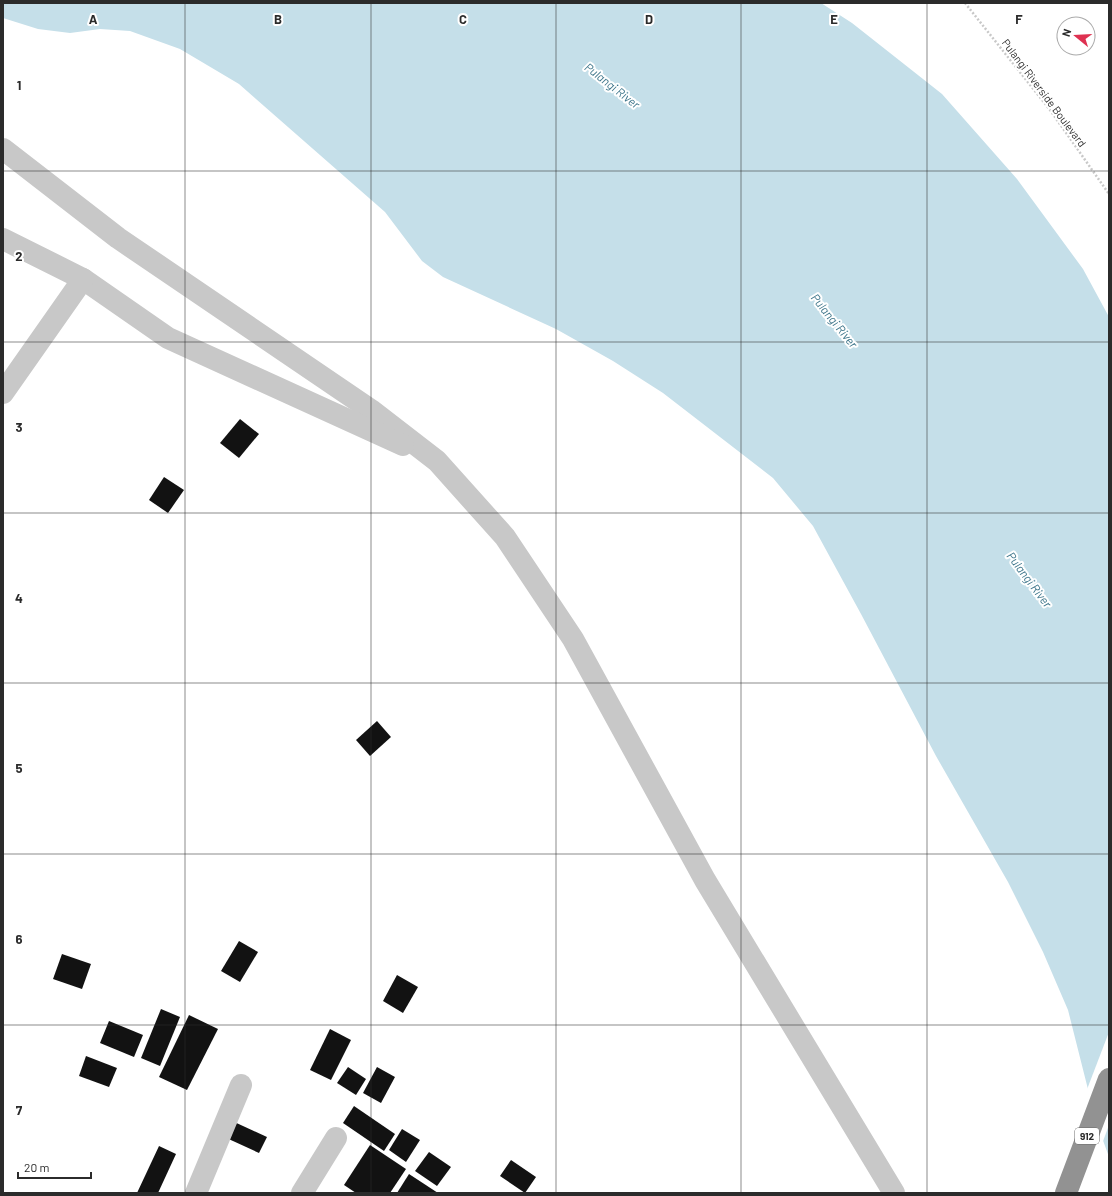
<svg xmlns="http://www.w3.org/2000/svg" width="1112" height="1196" font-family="Barlow,sans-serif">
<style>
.water{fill:#c5dfe9}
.pier{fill:#fff}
.building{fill:#121212}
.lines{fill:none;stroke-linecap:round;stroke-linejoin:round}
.path{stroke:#c8c8c8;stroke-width:2.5;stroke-dasharray:2 2;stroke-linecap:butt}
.minor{stroke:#c8c8c8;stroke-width:22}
.highway{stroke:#929292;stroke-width:22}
.grid{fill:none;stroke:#2b2b2b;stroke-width:1;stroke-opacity:0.55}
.labels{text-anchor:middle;stroke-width:4;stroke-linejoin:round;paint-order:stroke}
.shield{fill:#fff;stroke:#6b6b6b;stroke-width:1}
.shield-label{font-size:10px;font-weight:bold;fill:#2b2b2b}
.street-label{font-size:11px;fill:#2b2b2b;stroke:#fff}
.water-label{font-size:12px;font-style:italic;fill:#3d758a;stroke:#fff}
.grid-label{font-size:13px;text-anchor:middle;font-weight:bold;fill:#2b2b2b;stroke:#fff;stroke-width:4;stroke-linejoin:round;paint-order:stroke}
</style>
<rect width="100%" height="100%" fill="#fff"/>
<polygon class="water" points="3,3 821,3 852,23 942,94 1017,179 1083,269 1109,317 1109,1157 1096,1121 1068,1010 1043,952 1008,882 936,756 861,614 813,526 773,478 663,393 613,361 556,329 443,277 422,261 385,212 239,84 180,49 130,31 100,29 70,33 38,29 3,18"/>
<polygon class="pier" points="1109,1032 1109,1125 1102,1144 1094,1122 1086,1092"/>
<g class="building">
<polygon points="240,419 259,434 239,458 220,443"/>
<polygon points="164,477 184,490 168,513 149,500"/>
<polygon points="377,721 391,737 370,756 356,740"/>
<polygon points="239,941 258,952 240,982 221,971"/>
<polygon points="62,954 91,964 82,989 53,979"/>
<polygon points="397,975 418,987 403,1013 383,1001"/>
<polygon points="161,1009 180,1017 160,1066 141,1058"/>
<polygon points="189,1015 218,1029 187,1090 159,1077"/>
<polygon points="109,1021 143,1035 134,1057 100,1043"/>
<polygon points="330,1029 351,1040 331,1080 310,1070"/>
<polygon points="86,1056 117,1068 109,1087 79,1076"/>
<polygon points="348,1067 366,1079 356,1095 337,1083"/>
<polygon points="377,1067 395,1077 381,1103 363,1093"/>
<polygon points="354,1106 395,1134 384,1151 343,1123"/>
<polygon points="230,1120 267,1137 259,1153 222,1136"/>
<polygon points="402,1129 420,1140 406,1162 389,1150"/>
<polygon points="370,1145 406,1169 390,1193 356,1193 344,1185"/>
<polygon points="159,1146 176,1154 158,1193 137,1193"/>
<polygon points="429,1152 451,1167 437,1186 415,1171"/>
<polygon points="511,1160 536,1177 525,1193 500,1176"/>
<polygon points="409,1174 438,1193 397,1193"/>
</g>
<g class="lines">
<polyline class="path" points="965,3 1050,110 1109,194"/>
<g class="minor">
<polyline points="3,149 118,238 371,410 437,461 505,537 573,639 705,880 894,1193"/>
<polyline points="3,239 83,279 168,338 403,445"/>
<polyline points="3,393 83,279"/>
<polyline points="196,1193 241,1085"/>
<polyline points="302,1193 336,1138"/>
</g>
<polyline class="highway" points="1066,1193 1109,1079"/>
</g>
<path class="grid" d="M185 3V1193M371 3V1193M556 3V1193M741 3V1193M927 3V1193M3 171H1109M3 342H1109M3 513H1109M3 683H1109M3 854H1109M3 1025H1109"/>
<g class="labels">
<rect class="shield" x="1075" y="1128" width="24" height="16" rx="3"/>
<g class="shield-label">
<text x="1087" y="1140">912</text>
</g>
<g class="street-label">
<text transform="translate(1044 93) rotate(53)" y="4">Pulangi Riverside Boulevard</text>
</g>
<g class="water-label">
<text transform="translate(612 86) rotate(38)" y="4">Pulangi River</text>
<text transform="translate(834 321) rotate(51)" y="4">Pulangi River</text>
<text transform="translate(1029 580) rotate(53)" y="4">Pulangi River</text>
</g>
</g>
<g class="grid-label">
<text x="93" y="24">A</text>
<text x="278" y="24">B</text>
<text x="463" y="24">C</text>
<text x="649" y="24">D</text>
<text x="834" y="24">E</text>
<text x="1019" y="24">F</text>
<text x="19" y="90">1</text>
<text x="19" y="261">2</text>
<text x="19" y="432">3</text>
<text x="19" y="603">4</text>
<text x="19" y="773">5</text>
<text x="19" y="944">6</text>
<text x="19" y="1115">7</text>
</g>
<rect width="1112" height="1196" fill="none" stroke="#2b2b2b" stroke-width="8"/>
<g transform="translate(1076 36) rotate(288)"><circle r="19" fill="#ffffff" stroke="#aaaaaa"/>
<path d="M0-3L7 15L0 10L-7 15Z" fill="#de3151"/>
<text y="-6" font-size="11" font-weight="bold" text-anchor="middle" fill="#2b2b2b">N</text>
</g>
<path d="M18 1172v6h73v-6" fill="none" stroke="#2b2b2b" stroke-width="2"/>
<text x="24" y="1172" font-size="12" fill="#2b2b2b" stroke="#ffffff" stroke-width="3" paint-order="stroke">20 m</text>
</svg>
